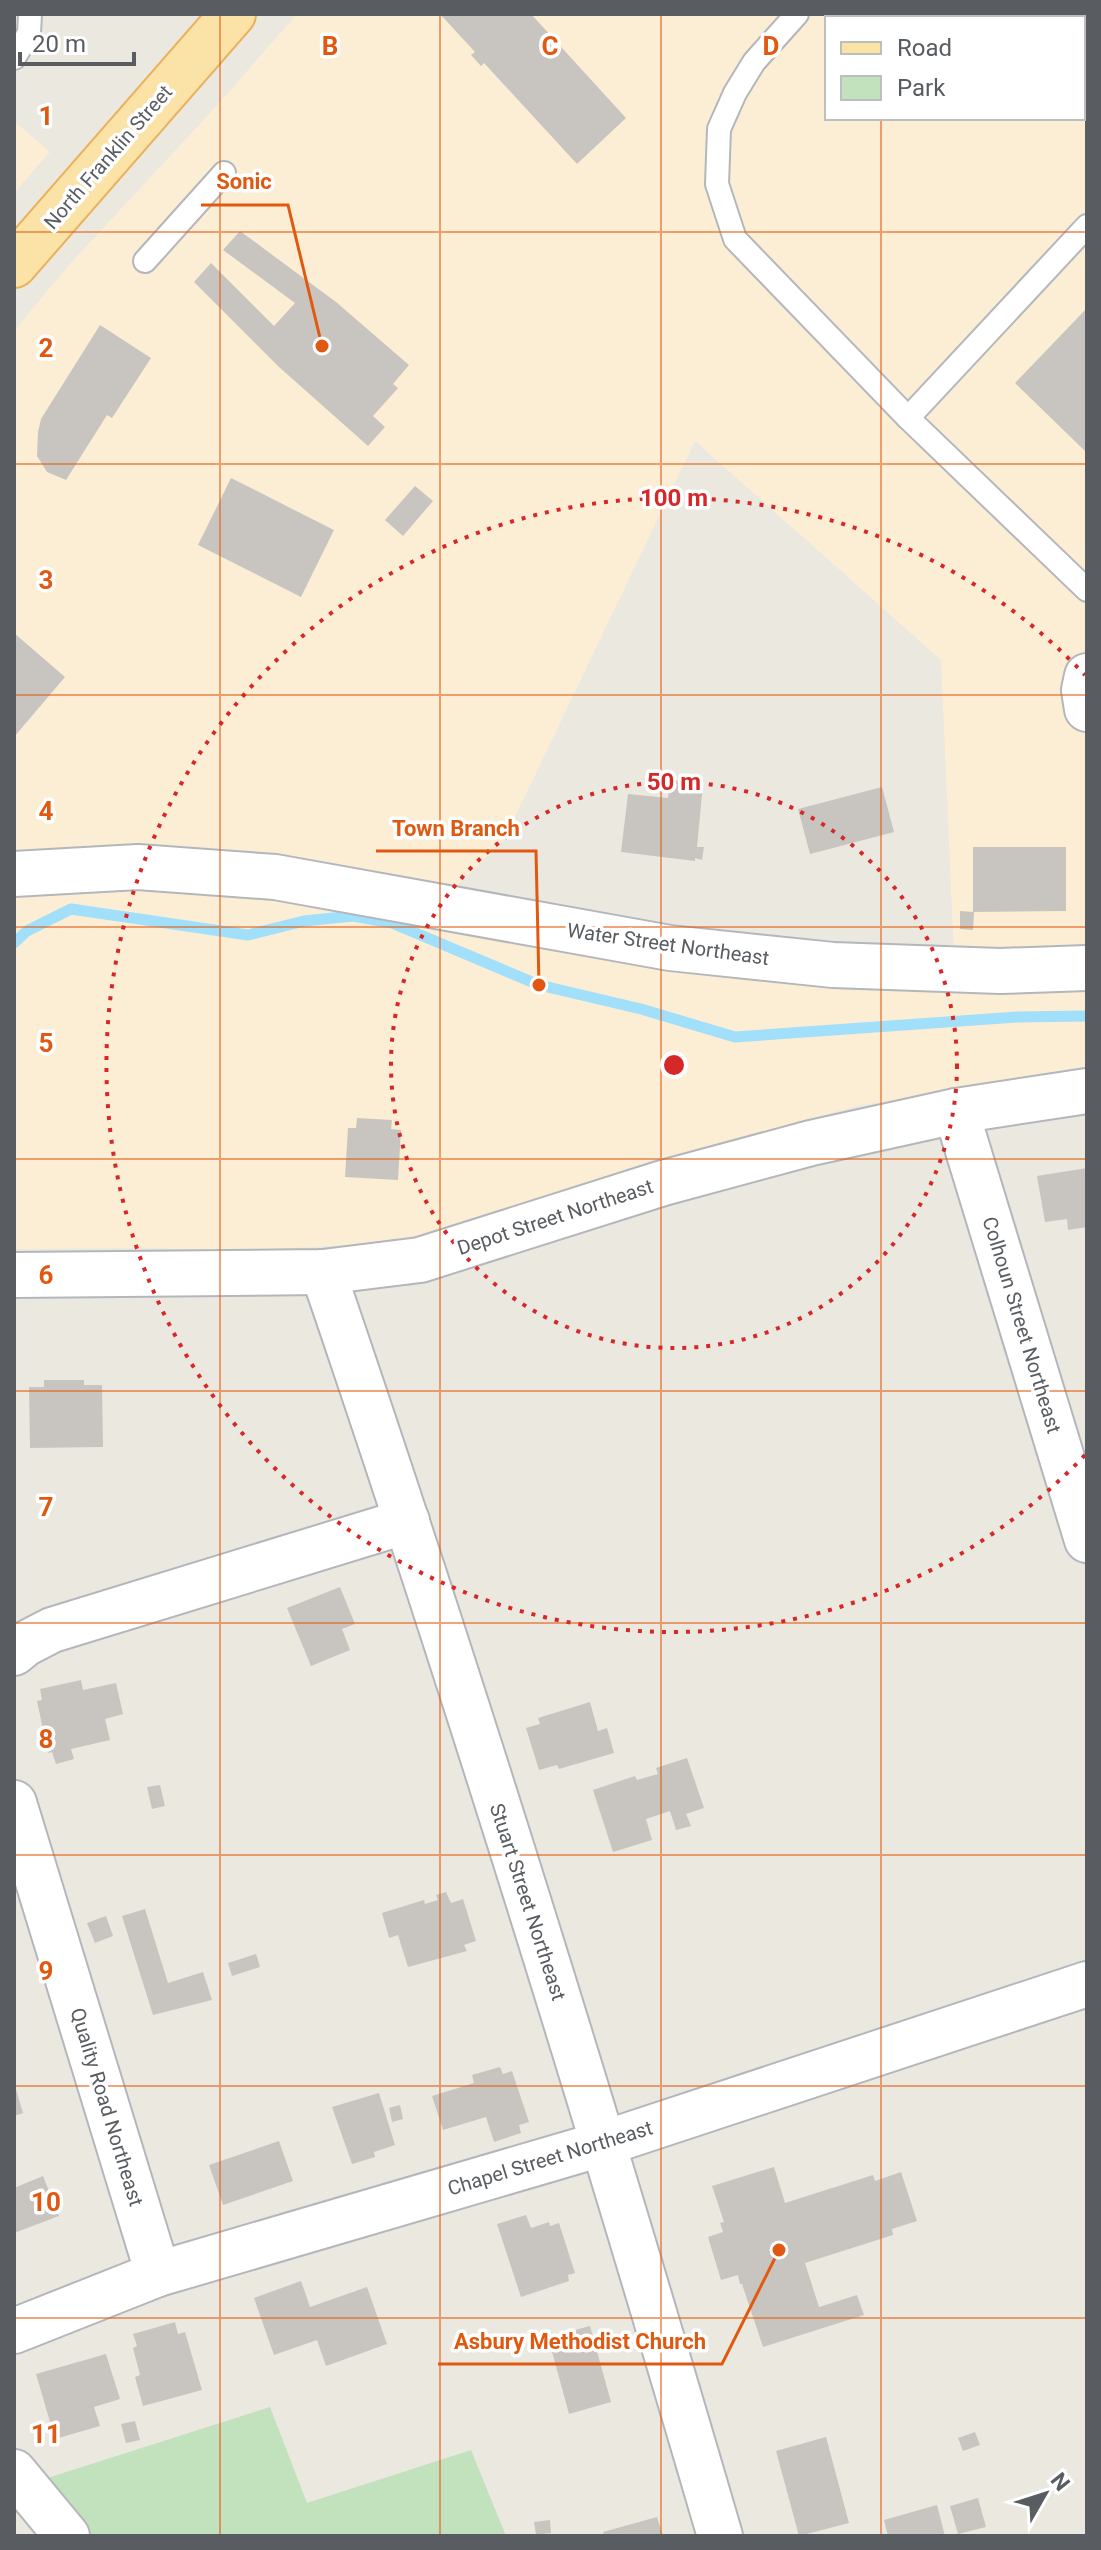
<svg xmlns="http://www.w3.org/2000/svg" width="1101" height="2550" font-family="Roboto,sans-serif">
<style>
.commercial{fill:#fceed5;fill-rule:evenodd}
.green{fill:#c2e2bd}
.lines{fill:none;stroke-linecap:round;stroke-linejoin:round}
.stream{stroke:#a1dffb;stroke-width:11}
.building{fill:#c8c5c0}
.service-casing{stroke:#b3b7bb;stroke-width:26}
.minor-casing{stroke:#b3b7bb;stroke-width:48}
.tertiary-casing{stroke:#b3b7bb;stroke-width:48}
.primary-casing{stroke:#eab05b;stroke-width:48}
.service{stroke:#fff;stroke-width:22}
.minor{stroke:#fff;stroke-width:44}
.tertiary{stroke:#fff;stroke-width:44}
.primary{stroke:#fbe2a6;stroke-width:44}
.grid{fill:none;stroke:#e15910;stroke-width:2;stroke-opacity:0.55}
.ring{fill:none;stroke:#d62828;stroke-width:4;stroke-dasharray:4 8}
.labels{text-anchor:middle;stroke-width:7;stroke-linejoin:round;paint-order:stroke}
.street-label{font-size:20px;fill:#595d61;stroke:#fff}
.grid-label{font-size:26px;text-anchor:middle;font-weight:bold;fill:#e15910;stroke:#fff;stroke-width:7;stroke-linejoin:round;paint-order:stroke}
.centre{fill:#d62828;stroke:#fff;stroke-width:4}
.ring-label{font-size:24px;text-anchor:middle;font-weight:bold;fill:#d62828;stroke:#fff;stroke-width:7;stroke-linejoin:round;paint-order:stroke}
.leader{fill:none;stroke:#e15910;stroke-width:3}
.callout-dot{fill:#e15910;stroke:#fff;stroke-width:3}
.callout-label{font-size:22px;text-anchor:middle;font-weight:bold;fill:#e15910;stroke:#fff;stroke-width:7;stroke-linejoin:round;paint-order:stroke}
</style>
<rect width="100%" height="100%" fill="#ebe8e0"/>
<g class="commercial">
<path d="M297 14H1087V1069L857 1106 668 1158 491 1216 416 1236 362 1244 240 1251 152 1248 14 1249V331L68 266 212 111ZM827 18H1083V118H827ZM695 441 941 660 954 956 630 924 450 892 504 840Z"/>
<polygon points="14,121 50,152 14,193"/>
</g>
<polygon class="green" points="270,2407 307,2503 471,2450 506,2536 88,2536 41,2480"/>
<g class="lines">
<polyline class="stream" points="14,943 27,931 71,909 248,935 304,921 353,916 392,923 539,985 641,1009 735,1037 1017,1017 1087,1016"/>
</g>
<g class="building">
<polygon points="440,14 531,14 626,118 577,164 484,63 481,66 471,55 475,52"/>
<polygon points="240,231 336,302 409,365 393,384 398,388 373,416 385,427 368,446 279,367 194,282 211,263 274,326 295,303 223,250"/>
<polygon points="1087,308 1087,453 1015,383"/>
<polygon points="100,325 151,358 112,418 107,415 66,480 47,472 37,456 38,432 41,419"/>
<polygon points="231,478 334,530 301,597 198,545"/>
<polygon points="415,486 433,501 403,536 385,520"/>
<polygon points="14,633 65,677 14,737"/>
<polygon points="670,780 703,784 697,847 704,847 702,860 695,858 695,861 621,852 628,794 668,798"/>
<polygon points="882,787 894,832 810,854 798,809"/>
<polygon points="973,847 1066,847 1066,911 973,912"/>
<polygon points="960,911 974,912 973,930 960,929"/>
<polygon points="357,1118 392,1120 391,1129 401,1130 398,1180 345,1177 348,1128 356,1128"/>
<polygon points="1087,1168 1087,1227 1068,1230 1067,1219 1045,1222 1037,1176"/>
<polygon points="44,1380 84,1380 84,1385 102,1385 103,1447 30,1448 29,1387 44,1387"/>
<polygon points="340,1587 355,1624 342,1629 350,1650 311,1666 287,1608"/>
<polygon points="81,1680 83,1690 116,1683 123,1714 105,1719 110,1740 71,1749 74,1759 56,1764 52,1752 48,1753 37,1701 42,1700 40,1689"/>
<polygon points="590,1702 598,1731 607,1728 614,1753 559,1769 557,1765 539,1770 526,1728 540,1724 538,1718"/>
<polygon points="687,1758 704,1808 686,1814 691,1826 676,1830 670,1811 646,1819 652,1840 613,1852 593,1790 635,1776 637,1780 658,1774 656,1768"/>
<polygon points="160,1785 165,1806 152,1809 147,1787"/>
<polygon points="446,1892 451,1903 463,1899 476,1941 464,1945 467,1951 408,1967 398,1935 389,1938 382,1913 424,1900 425,1904 438,1900 436,1895"/>
<polygon points="145,1909 168,1983 203,1972 212,2000 153,2015 122,1916"/>
<polygon points="106,1916 113,1936 95,1943 87,1923"/>
<polygon points="256,1954 260,1967 232,1976 228,1963"/>
<polygon points="500,2067 503,2074 512,2071 529,2122 519,2125 521,2133 494,2142 486,2117 443,2130 432,2096 474,2083 472,2075"/>
<polygon points="15,2086 23,2113 14,2116 14,2087"/>
<polygon points="379,2093 395,2145 374,2152 375,2157 352,2164 332,2107"/>
<polygon points="400,2105 403,2119 392,2122 389,2108"/>
<polygon points="279,2141 293,2181 223,2205 209,2165"/>
<polygon points="774,2167 785,2203 873,2175 875,2181 901,2172 917,2221 892,2229 893,2235 805,2263 819,2307 857,2295 864,2315 763,2347 742,2284 740,2284 738,2275 721,2280 708,2237 723,2232 720,2223 724,2222 712,2186"/>
<polygon points="43,2176 59,2216 14,2233 14,2188"/>
<polygon points="526,2215 531,2228 549,2222 550,2226 559,2223 575,2273 568,2275 569,2281 521,2297 497,2224"/>
<polygon points="301,2281 310,2307 367,2287 387,2344 326,2366 317,2340 274,2355 254,2298"/>
<polygon points="175,2322 178,2334 185,2332 202,2390 143,2406 135,2377 140,2375 133,2348 137,2346 133,2334"/>
<polygon points="590,2326 611,2402 569,2414 548,2337"/>
<polygon points="106,2354 120,2399 94,2407 100,2426 55,2439 36,2374"/>
<polygon points="135,2421 140,2440 126,2443 121,2424"/>
<polygon points="975,2432 980,2445 963,2451 958,2438"/>
<polygon points="826,2437 849,2523 799,2536 776,2451"/>
<polygon points="978,2498 986,2527 958,2534 950,2506"/>
<polygon points="937,2505 945,2536 888,2536 884,2520"/>
<polygon points="657,2517 663,2536 604,2536 603,2532"/>
<polygon points="550,2520 551,2533 536,2535 534,2522"/>
</g>
<g class="lines">
<defs>
<g id="service">
<polyline points="797,14 754,62 735,93 719,129 717,184 735,239 908,418 1087,590"/>
<polyline points="14,58 29,33 30,14"/>
<polyline points="145,261 224,173"/>
<polyline points="908,418 1087,226"/>
</g>
<g id="minor">
<polyline points="1087,676 1084,690 1087,709"/>
<polyline points="14,874 138,867 275,877 670,948 833,965 1000,971 1087,968"/>
<polyline points="956,1111 1087,1540"/>
<path d="M323 1272C466 1690 596 2112 720 2536"/>
<polyline points="14,1653 25,1644 52,1630 407,1521"/>
<polyline points="14,1803 158,2274"/>
<polyline points="14,2331 158,2274 605,2143 1087,1984"/>
<polyline points="14,2472 67,2536"/>
</g>
<polyline id="tertiary" points="14,1275 323,1272 420,1260 663,1183 811,1143 956,1111 1087,1091"/>
<polyline id="primary" points="14,265 233,14"/>
</defs>
<use href="#service" class="service-casing"/>
<use href="#minor" class="minor-casing"/>
<use href="#tertiary" class="tertiary-casing"/>
<use href="#primary" class="primary-casing"/>
<use href="#service" class="service"/>
<use href="#minor" class="minor"/>
<use href="#tertiary" class="tertiary"/>
<use href="#primary" class="primary"/>
</g>
<path class="grid" d="M220 14V2536M440 14V2536M661 14V2536M881 14V18M881 118V2536M14 232H1087M14 464H1087M14 695H1087M14 927H1087M14 1159H1087M14 1391H1087M14 1623H1087M14 1855H1087M14 2086H1087M14 2318H1087"/>
<g class="ring">
<circle cx="674" cy="1065" r="283"/>
<path d="M1085 1455A567 567 0 1 1 1085 675"/>
</g>
<g class="labels">
<g class="street-label">
<text transform="translate(108 157) rotate(-49)" y="7">North Franklin Street</text>
<text transform="translate(668 944) rotate(8)" y="7">Water Street Northeast</text>
<text transform="translate(555 1217) rotate(-18)" y="7">Depot Street Northeast</text>
<text transform="translate(1022 1325) rotate(73)" y="7">Colhoun Street Northeast</text>
<text transform="translate(528 1902) rotate(72)" y="7">Stuart Street Northeast</text>
<text transform="translate(107 2107) rotate(73)" y="7">Quality Road Northeast</text>
<text transform="translate(550 2158) rotate(-17)" y="7">Chapel Street Northeast</text>
</g>
</g>
<g class="grid-label">
<text x="330" y="55">B</text>
<text x="550" y="55">C</text>
<text x="771" y="55">D</text>
<text x="46" y="125">1</text>
<text x="46" y="357">2</text>
<text x="46" y="589">3</text>
<text x="46" y="820">4</text>
<text x="46" y="1052">5</text>
<text x="46" y="1284">6</text>
<text x="46" y="1516">7</text>
<text x="46" y="1748">8</text>
<text x="46" y="1980">9</text>
<text x="46" y="2211">10</text>
<text x="46" y="2443">11</text>
</g>
<circle cx="674" cy="1065" r="12" class="centre"/>
<g class="ring-label">
<text x="674" y="506">100 m</text>
<text x="674" y="790">50 m</text>
</g>
<path class="leader" d="M322 346L288 205H201M539 985L536 851H376M779 2250L722 2364H438"/>
<g class="callout-dot">
<circle cx="322" cy="346" r="8"/>
<circle cx="539" cy="985" r="8"/>
<circle cx="779" cy="2250" r="8"/>
</g>
<g class="callout-label">
<text x="244" y="189">Sonic</text>
<text x="456" y="836">Town Branch</text>
<text x="580" y="2349">Asbury Methodist Church</text>
</g>
<rect width="1101" height="2550" fill="none" stroke="#595d61" stroke-width="32"/>
<rect x="825" y="16" width="260" height="104" fill="#ffffff" stroke="#bdbec0" stroke-width="2"/>
<rect x="841" y="42" width="40" height="12" fill="#fbe2a6" stroke="#bdbec0" stroke-width="2"/>
<text x="897" y="56" font-size="24" fill="#595d61">Road</text>
<rect x="841" y="76" width="40" height="24" fill="#c2e2bd" stroke="#bdbec0" stroke-width="2"/>
<text x="897" y="96" font-size="24" fill="#595d61">Park</text>
<g transform="translate(1045 2494) rotate(51)" stroke="#ffffff" stroke-width="6" paint-order="stroke">
<path d="M0-6L14 30L0 20L-14 30Z" fill="#595d61"/>
<text y="-12" font-size="22" font-weight="bold" text-anchor="middle" fill="#595d61">N</text>
</g>
<path d="M20 52v12h114v-12" fill="none" stroke="#595d61" stroke-width="4"/>
<text x="32" y="52" font-size="24" fill="#595d61" stroke="#ffffff" stroke-width="6" paint-order="stroke">20 m</text>
</svg>
